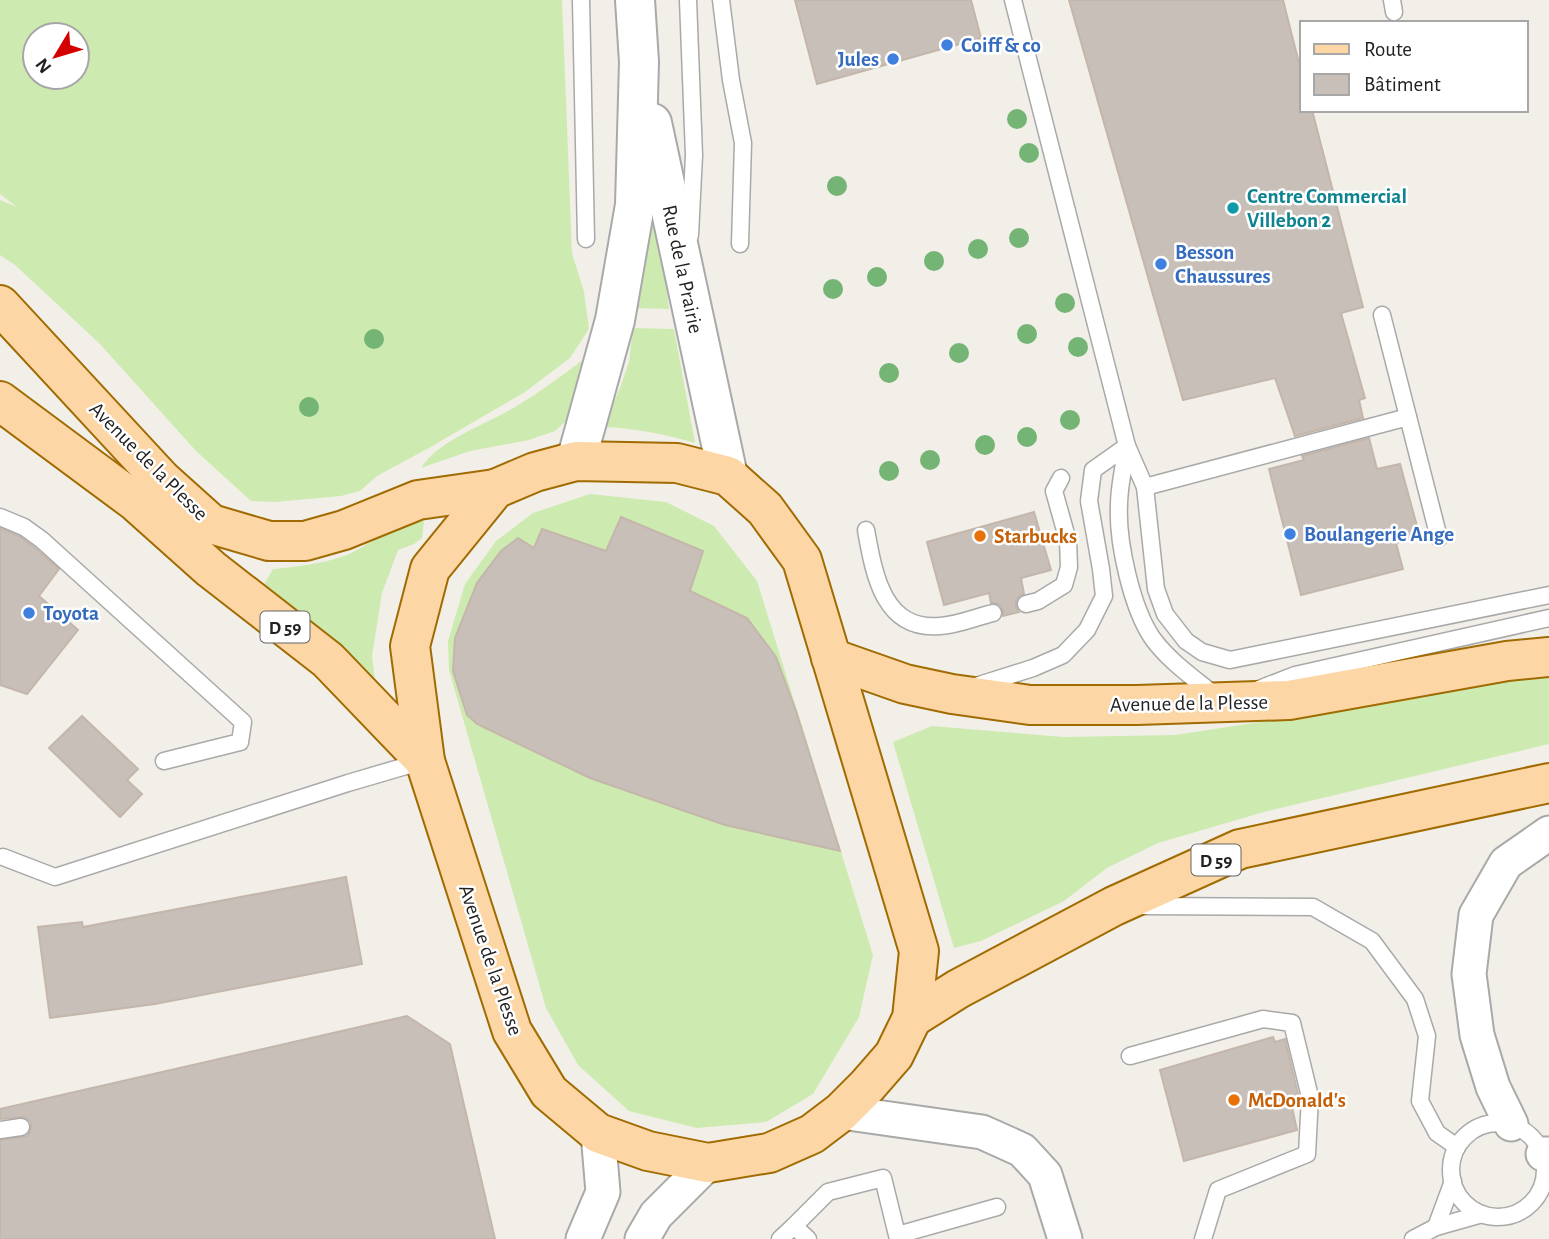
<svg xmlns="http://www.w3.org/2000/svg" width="1549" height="1239" font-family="'Alegreya Sans',sans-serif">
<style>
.grass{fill:#cdebb0;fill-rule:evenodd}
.building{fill:#c7bfb8;stroke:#c4b6ab;stroke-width:2}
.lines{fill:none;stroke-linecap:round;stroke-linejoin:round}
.service-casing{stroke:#a9a9a9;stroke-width:19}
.minor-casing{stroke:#a9a9a9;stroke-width:37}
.tertiary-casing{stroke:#a9a9a9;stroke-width:42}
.primary-casing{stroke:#a06b00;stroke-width:42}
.service{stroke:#fff;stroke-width:16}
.minor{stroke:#fff;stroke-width:33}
.tertiary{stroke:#fff;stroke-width:38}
.primary{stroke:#fcd6a4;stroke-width:38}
.tree{fill:#74b475}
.shop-dot{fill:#3f7fe0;stroke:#fff;stroke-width:2.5}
.culture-dot{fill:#0f9aa8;stroke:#fff;stroke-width:2.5}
.food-dot{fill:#e8710a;stroke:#fff;stroke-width:2.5}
.labels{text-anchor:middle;stroke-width:5;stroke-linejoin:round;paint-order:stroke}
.shield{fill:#fff;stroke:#646464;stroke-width:2}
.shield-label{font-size:19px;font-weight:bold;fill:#222}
.shop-label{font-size:21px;font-weight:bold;fill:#366cbe;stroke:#fff;text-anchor:start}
.culture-label{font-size:21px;font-weight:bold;fill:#0d838f;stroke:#fff;text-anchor:start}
.street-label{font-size:21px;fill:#222;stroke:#fff}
.food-label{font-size:21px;font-weight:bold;fill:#c56008;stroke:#fff;text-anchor:start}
</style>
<rect width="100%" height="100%" fill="#f2efe9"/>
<g class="grass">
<path d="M0 0H562L572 253 584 292 589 329 570 358 525 392 427 449 377 476 360 491 341 496 275 502 251 501 196 451 100 344 15 265 0 255V200L17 207 0 194ZM35 35H77V77H35Z"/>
<polygon points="649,210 658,218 669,309 633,308"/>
<path d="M633 328 674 329 695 443C664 434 634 428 602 427L620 388 629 362Z"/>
<path d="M595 350 574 414 555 431 529 440 470 451 421 468C438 440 487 424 515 407 543 390 569 371 595 350Z"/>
<polygon points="590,494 666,502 714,526 757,581 873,955 859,1017 813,1094 766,1122 697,1128 629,1111 578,1065 546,1008 449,670 448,641 465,584 496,541 533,513"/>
<path d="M418 520 424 521 422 538 414 544 398 550 382 593 372 656 377 698 261 590 273 569C296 567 321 564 344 556 369 547 392 523 418 520Z"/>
<polygon points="1549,672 1549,744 1264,812 1158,843 1107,868 1064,901 981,941 954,948 893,742 932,726 1063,737 1175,735 1307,715"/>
</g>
<g class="building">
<polygon points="795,0 971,0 981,38 817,84"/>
<polygon points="1069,0 1283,0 1302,75 1302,110 1312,110 1363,307 1341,313 1365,398 1359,400 1363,418 1295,436 1275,378 1183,400"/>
<polygon points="1369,438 1377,469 1400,464 1420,537 1396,543 1403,569 1301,595 1269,469 1304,460 1302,456"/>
<polygon points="1034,512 1051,570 1021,578 1024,594 1019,596 1016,600 1016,607 1019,612 1003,616 1003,611 1001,606 996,603 991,603 989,593 944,605 927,542"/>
<polygon points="621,517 703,551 690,591 747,618 776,657 796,711 840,851 725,825 590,778 477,724 467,715 453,671 455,638 477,583 501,551 518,538 534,548 542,529 606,551"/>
<polygon points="0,528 19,536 35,548 59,569 39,596 78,630 27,694 0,685"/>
<polygon points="82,716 138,769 127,780 142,794 120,817 49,748"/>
<polygon points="346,877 362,964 155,1004 50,1018 38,927 82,922 83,927"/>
<polygon points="407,1016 450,1044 495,1239 0,1239 0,1140 27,1136 30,1132 31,1126 30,1121 24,1117 0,1119 0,1109"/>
<polygon points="1273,1037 1275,1042 1285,1039 1299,1098 1299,1100 1291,1103 1297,1130 1184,1161 1160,1070"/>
</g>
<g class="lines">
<defs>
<g id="service">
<polyline points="581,0 586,239"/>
<polyline points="688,0 694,155 690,235"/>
<polyline points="721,0 731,80 743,143 740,244"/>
<polyline points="1013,0 1127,446 1145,487 1156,589 1165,614 1186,641 1202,652 1230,660 1549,595"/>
<polyline points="1392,0 1394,12"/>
<polyline points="1382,315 1439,538"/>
<path d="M1127 446C1124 466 1119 486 1119 505 1117 542 1132 609 1153 639 1170 662 1195 679 1217 697"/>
<polyline points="1145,487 1408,417"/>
<polyline points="0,517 24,527 42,540 243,722 240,742 164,761"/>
<path d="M866 530C874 574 883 631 940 626 958 625 976 617 993 613"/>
<polyline points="1026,604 1038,601 1064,585 1069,567 1068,541 1054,491 1061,478"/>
<polyline points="976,686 1033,668 1063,655 1087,630 1104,596 1101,569 1089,501 1093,470 1127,446"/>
<polyline points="1259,689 1295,675 1549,618"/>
<polyline points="3,857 55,877 348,783 423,761"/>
<polyline points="1140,906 1313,907 1372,941 1415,999 1427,1036 1420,1101 1437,1133 1457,1147"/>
<polyline points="1130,1056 1263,1019 1292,1023 1310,1097 1307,1154 1218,1190 1203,1239"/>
<circle cx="1498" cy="1170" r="47"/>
<polyline points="0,1130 21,1127"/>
<polyline points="794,1226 828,1192 883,1178 898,1239"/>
<polyline points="1436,1227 1453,1181"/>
<polyline points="898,1235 997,1207"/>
<polyline points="780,1239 794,1226 808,1239"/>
<polyline points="1413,1239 1436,1227 1482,1214"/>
</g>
<g id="minor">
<polyline points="841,1112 982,1132 1022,1150 1045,1175 1065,1239"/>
<polyline points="1511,1124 1493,1087 1477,1035 1469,974 1476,915 1506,863 1549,833"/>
<polyline points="1543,1154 1549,1154"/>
<polyline points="583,1239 603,1192 598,1133"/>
<polyline points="642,1239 656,1215 708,1163"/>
</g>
<g id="tertiary">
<polyline points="652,123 728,476"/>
<polyline points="576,461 615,320 635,205 639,62 635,0"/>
</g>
<g id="primary">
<polyline points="0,305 162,480 211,524 269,541 305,541 344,530 418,500 495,489"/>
<polyline points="0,401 136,502 211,569 328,660 425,761"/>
<polygon points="576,461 677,463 728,476 765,509 802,560 919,951 912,1018 894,1055 867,1086 841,1112 812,1134 769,1153 708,1163 648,1151 598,1133 549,1092 512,1031 425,761 410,646 430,569 495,489 535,472"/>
<polyline points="831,658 905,684 952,694 1030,705 1137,705 1289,700 1507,661 1549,657"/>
<polyline points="912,1018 958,989 1114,906 1240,849 1549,783"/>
</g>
</defs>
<use href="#service" class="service-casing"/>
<use href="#minor" class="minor-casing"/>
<use href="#tertiary" class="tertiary-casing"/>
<use href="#primary" class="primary-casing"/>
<use href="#service" class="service"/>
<use href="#minor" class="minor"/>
<use href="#tertiary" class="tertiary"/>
<use href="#primary" class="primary"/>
</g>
<g class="tree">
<circle cx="1017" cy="119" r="10"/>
<circle cx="1029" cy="153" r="10"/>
<circle cx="837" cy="186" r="10"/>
<circle cx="1019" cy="238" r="10"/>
<circle cx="978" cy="249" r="10"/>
<circle cx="934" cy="261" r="10"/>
<circle cx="877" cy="277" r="10"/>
<circle cx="833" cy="289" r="10"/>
<circle cx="1065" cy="303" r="10"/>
<circle cx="1027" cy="334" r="10"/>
<circle cx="374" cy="339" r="10"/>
<circle cx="1078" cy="347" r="10"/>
<circle cx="959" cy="353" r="10"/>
<circle cx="889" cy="373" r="10"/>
<circle cx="309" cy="407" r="10"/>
<circle cx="1070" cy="420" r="10"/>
<circle cx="1027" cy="437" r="10"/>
<circle cx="985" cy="445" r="10"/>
<circle cx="930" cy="460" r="10"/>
<circle cx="889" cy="471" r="10"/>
</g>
<g class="shop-dot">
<circle cx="947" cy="45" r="7"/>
<circle cx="893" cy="59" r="7"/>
<circle cx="1161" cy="264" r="7"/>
<circle cx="1290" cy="534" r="7"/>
<circle cx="29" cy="613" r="7"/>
</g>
<circle class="culture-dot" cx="1233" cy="208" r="7"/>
<g class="food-dot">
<circle cx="980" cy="536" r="7"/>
<circle cx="1234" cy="1100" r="7"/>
</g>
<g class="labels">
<g class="shield">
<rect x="260.5" y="611.5" width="49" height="31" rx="5"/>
<rect x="1191.5" y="844.5" width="49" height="31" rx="5"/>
</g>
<g class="shield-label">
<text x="285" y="634">D 59</text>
<text x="1216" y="867">D 59</text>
</g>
<g class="shop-label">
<text x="961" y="52">Coiff &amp; co</text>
<text x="879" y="66" text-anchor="end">Jules</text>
<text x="1175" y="259">Besson<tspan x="1175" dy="24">Chaussures</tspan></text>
<text x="1304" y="541">Boulangerie Ange</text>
<text x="43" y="620">Toyota</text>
</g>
<g class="culture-label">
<text x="1247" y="203">Centre Commercial<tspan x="1247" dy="24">Villebon 2</tspan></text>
</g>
<g class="street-label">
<text transform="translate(683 269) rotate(78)" y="7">Rue de la Prairie</text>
<text transform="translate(149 461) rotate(45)" y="7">Avenue de la Plesse</text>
<text transform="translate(1189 703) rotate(-1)" y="7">Avenue de la Plesse</text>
<text transform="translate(491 960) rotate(71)" y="7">Avenue de la Plesse</text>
</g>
<g class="food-label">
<text x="994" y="543">Starbucks</text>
<text x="1248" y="1107">McDonald's</text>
</g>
</g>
<rect x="1300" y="21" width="228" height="91" fill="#ffffff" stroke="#a7a7a7" stroke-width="2"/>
<rect x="1314" y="44" width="35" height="10" fill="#fcd6a4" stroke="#a7a7a7" stroke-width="2"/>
<text x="1364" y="56" font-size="21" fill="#222222">Route</text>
<rect x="1314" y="74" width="35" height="21" fill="#c7bfb8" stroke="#a7a7a7" stroke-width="2"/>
<text x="1364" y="91" font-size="21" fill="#222222">Bâtiment</text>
<g transform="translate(56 56) rotate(232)"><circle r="33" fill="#ffffff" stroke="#a7a7a7" stroke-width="2"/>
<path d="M0-5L12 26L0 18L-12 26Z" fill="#d40000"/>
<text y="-10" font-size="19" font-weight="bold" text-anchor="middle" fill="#222222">N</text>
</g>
</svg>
